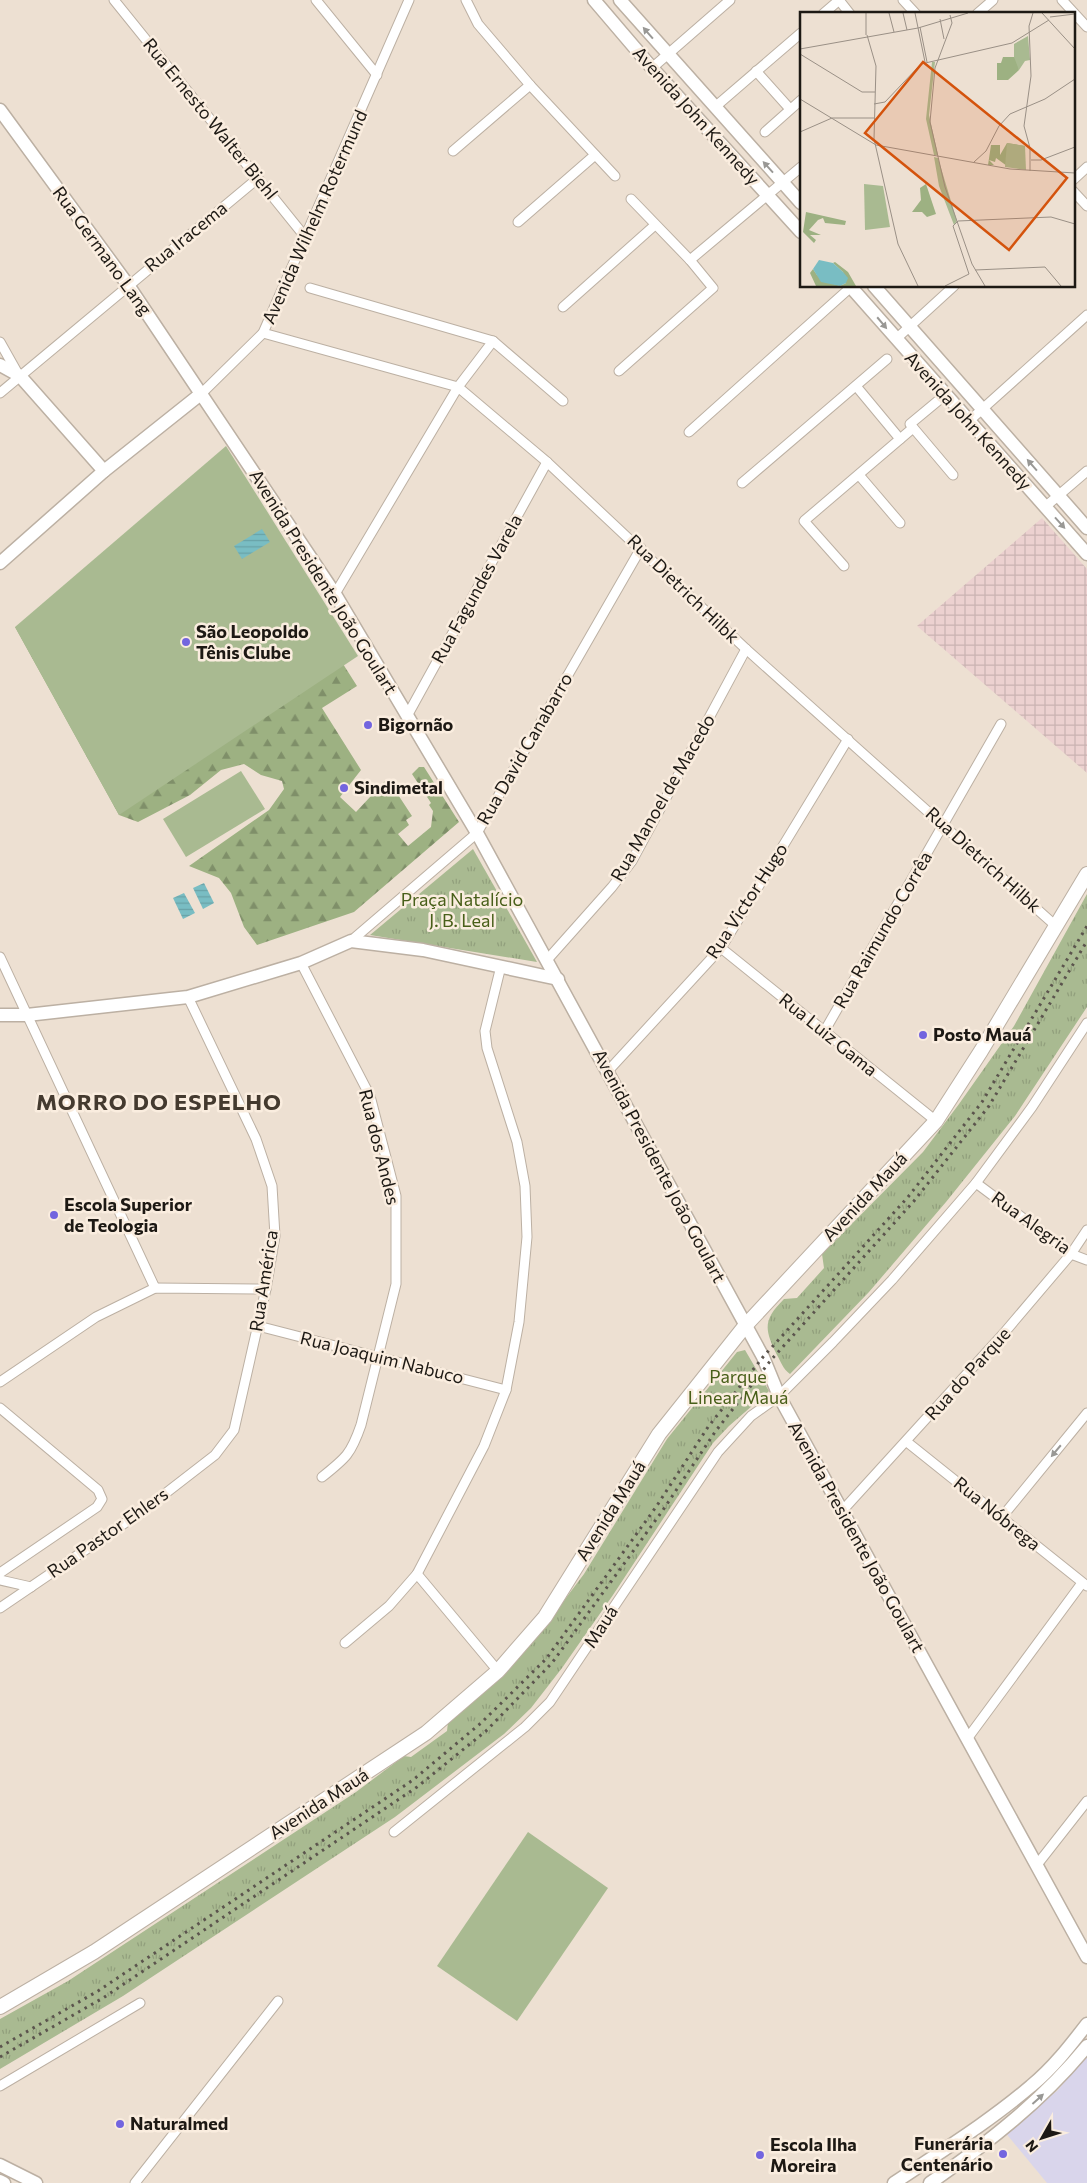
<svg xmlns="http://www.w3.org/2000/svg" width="1087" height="2183" font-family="Commissioner,sans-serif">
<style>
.industrial{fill:url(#industrial-grid)}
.medical{fill:#d9d5eb}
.grass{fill:url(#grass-tufts)}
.forest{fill:url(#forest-firs)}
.pitch{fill:#a9ba91}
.water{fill:url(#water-rules)}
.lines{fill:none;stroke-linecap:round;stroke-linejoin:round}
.street-casing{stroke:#bcb0a3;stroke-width:11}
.secondary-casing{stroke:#bcb0a3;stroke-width:15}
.primary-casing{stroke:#bcb0a3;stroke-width:16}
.street{stroke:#fff;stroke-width:9}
.secondary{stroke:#fff;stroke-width:12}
.primary{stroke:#fff;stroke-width:14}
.rail{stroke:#5b544d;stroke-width:3;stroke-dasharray:2.5 5;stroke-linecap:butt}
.oneway{fill:#999895}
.poi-dot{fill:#7365df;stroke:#faeddf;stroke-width:2}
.labels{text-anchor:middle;stroke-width:5;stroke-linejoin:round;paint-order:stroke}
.street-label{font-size:18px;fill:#1d1914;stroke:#faeddf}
.poi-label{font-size:18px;font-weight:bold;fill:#1d1914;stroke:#faeddf;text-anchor:start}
.park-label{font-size:18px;fill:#485f19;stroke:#faeddf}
.district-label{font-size:22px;font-weight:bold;letter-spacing:1px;fill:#443a2f;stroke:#faeddf}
.inset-road{fill:none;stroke:#9a9086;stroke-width:1}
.view{fill:#d4530d;fill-opacity:0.15;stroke:#d4530d;stroke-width:2.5}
.inset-edge{fill:none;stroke:#1d1914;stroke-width:2.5}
</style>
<defs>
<pattern id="industrial-grid" width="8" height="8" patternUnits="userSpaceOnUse" patternTransform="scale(1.25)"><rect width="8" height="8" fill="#ecd1d0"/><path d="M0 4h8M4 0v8" fill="none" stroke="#cab3b2"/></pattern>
<pattern id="grass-tufts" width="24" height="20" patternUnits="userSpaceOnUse" patternTransform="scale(1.25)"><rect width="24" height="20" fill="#a9ba91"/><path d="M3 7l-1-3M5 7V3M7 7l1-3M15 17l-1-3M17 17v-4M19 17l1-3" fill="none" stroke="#919f7c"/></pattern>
<pattern id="forest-firs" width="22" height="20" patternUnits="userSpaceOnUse" patternTransform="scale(1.25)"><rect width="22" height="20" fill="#9db182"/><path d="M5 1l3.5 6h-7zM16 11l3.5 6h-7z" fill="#7f8f69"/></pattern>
<pattern id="water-rules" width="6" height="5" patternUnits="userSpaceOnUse" patternTransform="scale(1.25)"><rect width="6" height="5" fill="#79bdc3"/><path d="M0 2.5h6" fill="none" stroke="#68a2a7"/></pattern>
</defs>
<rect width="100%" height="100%" fill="#ede0d2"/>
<polygon class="industrial" points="1042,518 1087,569 1087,773 917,626"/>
<polygon class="medical" points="1087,2055 1087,2183 1047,2183 1004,2131 1057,2091"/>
<g class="grass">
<polygon points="473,849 537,962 370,935"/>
<path d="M1087 894V1007L1015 1116 946 1202 869 1292 790 1374C783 1369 781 1362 777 1355 764 1329 763 1320 784 1299L797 1298 824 1268 822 1254 923 1152 959 1104 1014 1026Z"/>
<polygon points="745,1350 769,1391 729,1426 713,1443 613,1595 562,1668 531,1708 504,1734 395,1817 123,1996 0,2069 0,2019 68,1981 356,1792 404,1756 411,1757 447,1731 448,1722 538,1635 584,1574 667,1439 737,1352"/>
</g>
<polygon class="forest" points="15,627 331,645 357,686 322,708 361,770 340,797 356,812 385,781 389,781 412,816 406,820 409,825 398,834 408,846 431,827 433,811 429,805 431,803 412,774 419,767 424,767 459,822 354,912 257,945 244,927 231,893 219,878 189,866 269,810 284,789 282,781 261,775 244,764 221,770 190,795 138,822 119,815"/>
<g class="pitch">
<polygon points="226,446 358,656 119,815 15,627"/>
<polygon points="241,771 265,809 186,857 163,819"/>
<polygon points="528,1832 608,1888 517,2021 437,1966"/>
</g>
<g class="water">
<polygon points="262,529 270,542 242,559 234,546"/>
<polygon points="204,883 214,903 203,909 193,888"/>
<polygon points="184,893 195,913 183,919 173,898"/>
</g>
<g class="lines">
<defs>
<g id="street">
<polyline points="114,0 306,238"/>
<polyline points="316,0 377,75"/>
<polyline points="466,0 478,24 530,85 615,176"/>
<polyline points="839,0 850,14"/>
<polyline points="903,0 916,14"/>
<polyline points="1062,0 1087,27"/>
<polyline points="823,14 838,1"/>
<polyline points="977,14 993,0"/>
<polyline points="652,68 730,0"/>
<polyline points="756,71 790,109"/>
<polyline points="715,107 801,33"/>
<polyline points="765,132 801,100"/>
<polyline points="453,151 530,85"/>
<polyline points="1073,180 1087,167"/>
<polyline points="1073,191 1087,206"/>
<polyline points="518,222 595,155"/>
<polyline points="690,260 801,167"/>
<polyline points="310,288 493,341 563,401"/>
<polyline points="563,307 655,225"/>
<polyline points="263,333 458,387 547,462 746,649 1057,927"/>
<polyline points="896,339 954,286"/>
<polyline points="0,342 18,374"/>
<polyline points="619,371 713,288 690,260 631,199"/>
<polyline points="856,386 900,439"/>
<polyline points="0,393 257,179"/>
<polyline points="202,393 263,333 409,0"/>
<polyline points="945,395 910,424 953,475"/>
<polyline points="969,421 1087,315"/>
<polyline points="689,432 851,287"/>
<polyline points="859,475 900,523"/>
<polyline points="742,483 887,359"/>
<polyline points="1045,507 1087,471"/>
<polyline points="844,566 804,521 913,428"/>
<polyline points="335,594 458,387 493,341"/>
<polyline points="407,716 547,462"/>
<polyline points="351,941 477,833 641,548"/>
<polyline points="721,948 936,1121"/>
<polyline points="0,957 155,1288"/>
<polyline points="547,960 612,887 632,861 746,649"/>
<path d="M301 963 370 1096 396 1196V1284L361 1425C351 1454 346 1458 322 1477"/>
<polyline points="824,1032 1001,724"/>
<polyline points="608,1071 721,948 848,739"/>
<polyline points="976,1183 1071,1254 1087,1260"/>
<polyline points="258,1326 506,1390"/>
<polyline points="0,1382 96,1317 155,1288 266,1289"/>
<polyline points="0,1408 98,1490 102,1499 97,1507 0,1573"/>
<polyline points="907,1442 1087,1586"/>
<polyline points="842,1511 1004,1333 1071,1254 1087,1230"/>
<polyline points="1002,1517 1087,1413"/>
<polyline points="417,1574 498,1671"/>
<polyline points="0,1580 31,1587"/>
<polyline points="0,1608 144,1510 215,1455 234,1430 266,1289 275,1236 272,1186 256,1139 188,997"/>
<polyline points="345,1643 389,1606 417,1574 484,1446 506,1390 519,1322 527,1237 525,1186 517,1142 487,1048 485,1031 501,966"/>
<polyline points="967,1739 1082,1583"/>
<polyline points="394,1832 525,1727 550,1702 718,1452 751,1416 779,1396 833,1342 892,1280 976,1183 1032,1107 1087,1023"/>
<polyline points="1036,1866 1087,1801"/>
<polyline points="0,2086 140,2003"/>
<polyline points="135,2183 278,2001"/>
</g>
<g id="secondary">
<polyline points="594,0 652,68 801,232"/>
<polyline points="620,0 801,203"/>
<polyline points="0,110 128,285 335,594 477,833 763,1357 779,1396 1087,1957"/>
<polyline points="850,286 1087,554"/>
<polyline points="874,286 1087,528"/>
<polyline points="0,365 20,376 104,471"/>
<polyline points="0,563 104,471 202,393"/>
<polyline points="0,1015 27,1015 188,997 301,963 351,941 423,950 558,979"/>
<polyline points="0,2165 36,2183"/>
<polyline points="0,2181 4,2183"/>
<path d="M894 2183C940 2152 989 2122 1031 2086 1053 2068 1070 2046 1087 2024"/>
<path d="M930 2183C988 2143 1043 2100 1087 2046"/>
</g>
<polyline id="primary" points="0,2007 94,1952 426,1733 498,1671 545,1617 659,1434 745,1326 936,1121 981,1051 1087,874"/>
</defs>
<use href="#street" class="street-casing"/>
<use href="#secondary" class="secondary-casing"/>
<use href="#primary" class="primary-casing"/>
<use href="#street" class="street"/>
<use href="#secondary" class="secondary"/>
<use href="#primary" class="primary"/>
<g class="rail">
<polyline points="0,2047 98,1991 413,1780 481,1723 546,1659 656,1507 708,1427 763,1357 908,1197 982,1102 1087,926"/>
<polyline points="0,2057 103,1998 417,1787 486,1731 552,1663 663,1510 715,1432 771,1360 914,1201 989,1106 1087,941"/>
</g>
</g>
<defs><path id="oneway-solid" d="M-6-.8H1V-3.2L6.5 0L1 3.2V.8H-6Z" transform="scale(1.25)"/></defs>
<g class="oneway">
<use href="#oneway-solid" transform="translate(648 33) rotate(-131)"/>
<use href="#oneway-solid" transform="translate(768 167) rotate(-132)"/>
<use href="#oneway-solid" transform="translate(882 323) rotate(50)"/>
<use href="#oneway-solid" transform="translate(1032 465) rotate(-131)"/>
<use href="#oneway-solid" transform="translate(1060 523) rotate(48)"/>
<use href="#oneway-solid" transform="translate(1056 1451) rotate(130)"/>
<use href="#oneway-solid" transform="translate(1038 2099) rotate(-42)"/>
</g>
<g class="poi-dot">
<circle cx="186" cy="642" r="5"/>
<circle cx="368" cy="725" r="5"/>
<circle cx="344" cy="788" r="5"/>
<circle cx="923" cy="1035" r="5"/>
<circle cx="54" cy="1215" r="5"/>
<circle cx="120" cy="2124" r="5"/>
<circle cx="1003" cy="2154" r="5"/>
<circle cx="760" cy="2155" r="5"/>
</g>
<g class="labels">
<g class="street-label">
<text transform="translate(696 116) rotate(48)" y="6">Avenida John Kennedy</text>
<text transform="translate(210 119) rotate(51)" y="6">Rua Ernesto Walter Biehl</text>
<text transform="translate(315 217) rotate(-66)" y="6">Avenida Wilhelm Rotermund</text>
<text transform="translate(186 237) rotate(-39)" y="6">Rua Iracema</text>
<text transform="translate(102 251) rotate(54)" y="6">Rua Germano Lang</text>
<text transform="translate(968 421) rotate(48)" y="6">Avenida John Kennedy</text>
<text transform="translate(323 582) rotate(58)" y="6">Avenida Presidente João Goulart</text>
<text transform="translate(477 589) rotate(-61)" y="6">Rua Fagundes Varela</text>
<text transform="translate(683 589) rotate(44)" y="6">Rua Dietrich Hilbk</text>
<text transform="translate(525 749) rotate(-60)" y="6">Rua David Canabarro</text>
<text transform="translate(663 798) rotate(-60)" y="6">Rua Manoel de Macedo</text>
<text transform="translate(983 860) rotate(42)" y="6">Rua Dietrich Hilbk</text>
<text transform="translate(747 901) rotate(-57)" y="6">Rua Victor Hugo</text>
<text transform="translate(883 930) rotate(-60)" y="6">Rua Raimundo Corrêa</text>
<text transform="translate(828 1035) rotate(39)" y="6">Rua Luiz Gama</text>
<text transform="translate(379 1147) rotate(76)" y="6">Rua dos Andes</text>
<text transform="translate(659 1166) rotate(62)" y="6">Avenida Presidente João Goulart</text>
<text transform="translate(865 1197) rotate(-47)" y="6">Avenida Mauá</text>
<text transform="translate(1031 1223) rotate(36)" y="6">Rua Alegria</text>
<text transform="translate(264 1281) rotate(-81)" y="6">Rua América</text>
<text transform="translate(382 1358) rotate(14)" y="6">Rua Joaquim Nabuco</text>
<text transform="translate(968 1374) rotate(-48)" y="6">Rua do Parque</text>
<text transform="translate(611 1511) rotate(-58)" y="6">Avenida Mauá</text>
<text transform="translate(997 1514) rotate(39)" y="6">Rua Nóbrega</text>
<text transform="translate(108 1533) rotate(-35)" y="6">Rua Pastor Ehlers</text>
<text transform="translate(856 1537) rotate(61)" y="6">Avenida Presidente João Goulart</text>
<text transform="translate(601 1627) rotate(-57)" y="6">Mauá</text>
<text transform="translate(319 1804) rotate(-33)" y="6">Avenida Mauá</text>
</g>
<g class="poi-label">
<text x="196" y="638">São Leopoldo<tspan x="196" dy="21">Tênis Clube</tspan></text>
<text x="378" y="731">Bigornão</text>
<text x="354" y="794">Sindimetal</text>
<text x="933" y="1041">Posto Mauá</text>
<text x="64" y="1211">Escola Superior<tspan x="64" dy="21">de Teologia</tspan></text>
<text x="130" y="2130">Naturalmed</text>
<text x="993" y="2150" text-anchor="end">Funerária<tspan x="993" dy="21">Centenário</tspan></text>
<text x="770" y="2151">Escola Ilha<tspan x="770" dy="21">Moreira</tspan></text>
</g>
<g class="park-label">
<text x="462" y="906">Praça Natalício<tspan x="462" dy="21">J. B. Leal</tspan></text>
<text x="738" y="1383">Parque<tspan x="738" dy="21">Linear Mauá</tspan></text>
</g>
<g class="district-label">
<text x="159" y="1110">MORRO DO ESPELHO</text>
</g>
</g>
<g transform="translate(800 12)">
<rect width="275" height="275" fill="#ede0d2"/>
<path d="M228 24 230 48 225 49 219 58 214 50V32ZM132 50H135L129 103 138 143H134L126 107ZM134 145 138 146 157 209 154 213 139 174Z" fill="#a9ba91"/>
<path d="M203 45H214L219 58 208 68H197V51H201ZM207 131 225 134 207 154 196 146 195 150 189 148 194 153H188L191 133H200V143ZM126 172 136 202 127 205 122 200H112L121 188 120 176ZM6 200 46 209 45 213 25 211 23 206 18 208 9 218 21 223H10L16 228 14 231 3 220ZM35 250 48 260 56 274H16L10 261 13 257 17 263 31 271 40 274 46 271 43 260 33 251Z" fill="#9db182"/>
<path d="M64 172 83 174 90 215 65 218Z" fill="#a9ba91"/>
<path d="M207 131 225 134 226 158 205 155Z" fill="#a9ba91"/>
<path d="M19 248 33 251 43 260 48 266 46 271 40 274 21 270 13 257Z" fill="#79bdc3"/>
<path class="inset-road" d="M89 1 94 20M103 1 107 18M115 1 125 50M242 1 275 37M150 3 152 11 135 56 130 110 145 175 172 252 185 274M250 5 275 2M140 7 144 27M120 15 127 50M66 23V1M67 23 76 54 74 127 98 232 118 274M0 37 118 16 168 1M0 42 62 80H75M0 87 76 133 210 157 275 161M74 92 85 90 121 52 212 31 249 8M0 120 32 106H74M231 148H241L275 135M174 150 186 139 199 114 210 102 245 87 275 67M230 159V136L224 114 231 64 229 14 233 1M175 258 245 255 261 274M145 274 169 262 153 214 158 209 251 205 275 212"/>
<path class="view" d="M123 50 267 166 209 238 65 121Z"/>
<rect width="275" height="275" class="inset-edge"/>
</g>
<g transform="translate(1042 2138) rotate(231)" stroke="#faeddf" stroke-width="4" paint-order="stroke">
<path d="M0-4L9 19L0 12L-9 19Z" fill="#1d1914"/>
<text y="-8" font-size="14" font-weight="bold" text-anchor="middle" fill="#1d1914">N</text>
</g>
</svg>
